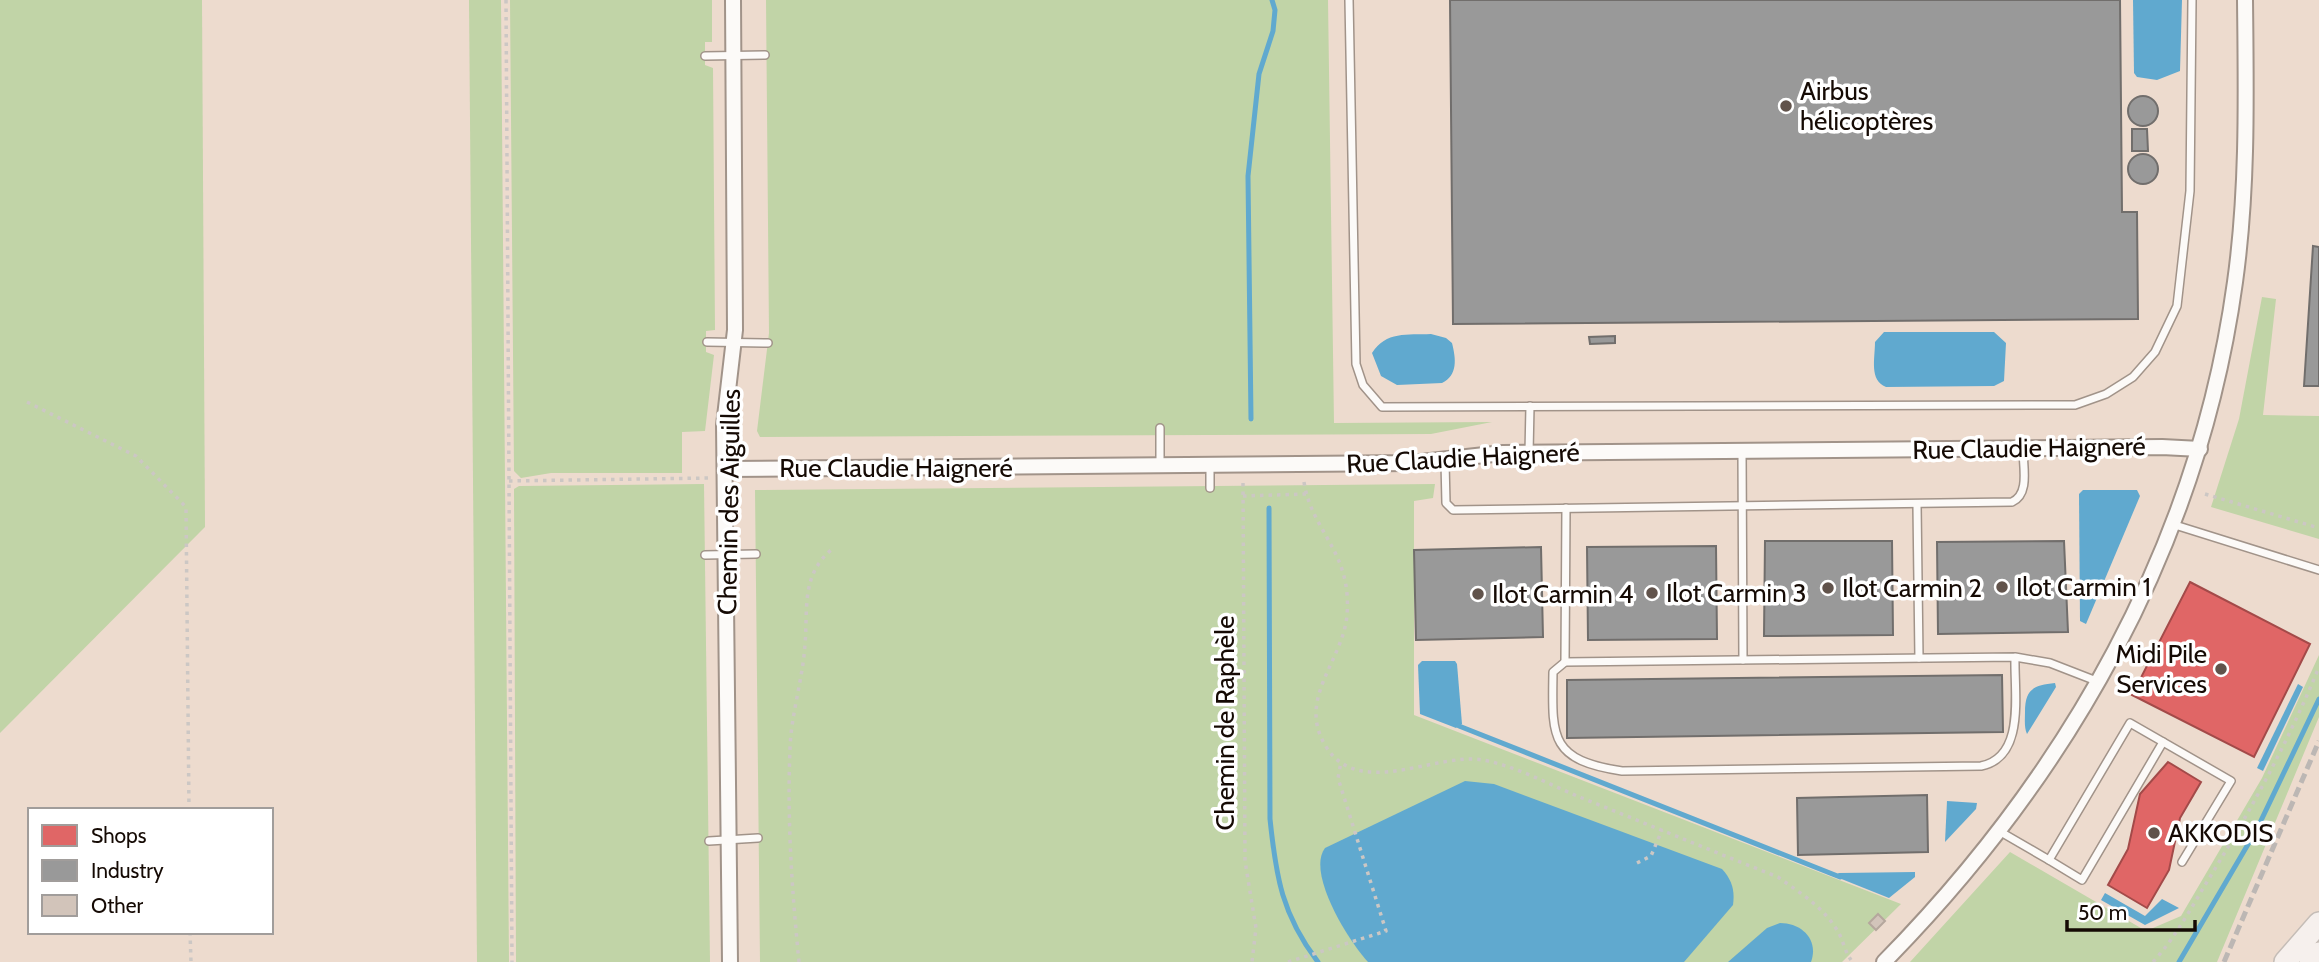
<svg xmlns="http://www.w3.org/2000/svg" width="2319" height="962" font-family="Cabin,sans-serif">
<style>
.green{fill:#c1d4a7}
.water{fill:#60a9cf}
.shops{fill:#e06666;stroke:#a34a49;stroke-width:2}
.industry{fill:#999;stroke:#716e6c;stroke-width:2}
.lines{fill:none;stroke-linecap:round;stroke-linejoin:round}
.stream{stroke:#60a9cf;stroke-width:5}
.building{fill:#d2c4ba;stroke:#b5a79d;stroke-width:2}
.lane-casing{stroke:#a19389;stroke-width:10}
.street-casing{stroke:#a19389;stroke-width:18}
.primary-casing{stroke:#c5bdb7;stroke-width:24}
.path{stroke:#ccc7c4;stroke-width:3.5;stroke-dasharray:3.5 5;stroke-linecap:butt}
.lane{stroke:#fcfaf8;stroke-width:7}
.street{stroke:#fcfaf8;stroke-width:14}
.primary{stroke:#f6f0ed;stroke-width:21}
.rail{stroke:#bcb7b4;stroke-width:5;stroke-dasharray:10 5;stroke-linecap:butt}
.poi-dot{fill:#61534b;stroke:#fff;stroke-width:2.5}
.labels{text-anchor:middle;stroke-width:7;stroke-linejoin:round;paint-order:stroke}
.poi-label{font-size:26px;fill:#150a04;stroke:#fff;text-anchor:start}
.street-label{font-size:26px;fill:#150a04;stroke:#fff}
</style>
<rect width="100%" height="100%" fill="#eddbce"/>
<g class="green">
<polygon points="0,0 202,0 205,527 0,733"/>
<polygon points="469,0 501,0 509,962 477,962"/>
<polygon points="510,0 712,0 712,42 705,42 705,65 713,68 715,330 706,331 706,352 714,355 705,431 682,432 682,473 551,473 521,478 514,471"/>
<polygon points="766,0 1328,0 1334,423 1492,422 1431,434 760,437 757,431 769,333"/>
<polygon points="2262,297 2276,299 2263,415 2319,416 2319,539 2211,507 2239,419"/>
<polygon points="704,484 710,962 516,962 514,489 519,486"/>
<polygon points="1435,484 1433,498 1414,501 1414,715 1901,904 1842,962 760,962 755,490"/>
<polygon points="2319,655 2319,717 2217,962 1910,962 2010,852 2146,931 2181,916 2262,778"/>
</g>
<g class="water">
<polygon points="2133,0 2182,0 2180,71 2157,80 2137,77 2134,73"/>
<path d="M1884 332H1994L2006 343 2004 381 1994 386 1886 387C1869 380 1875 359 1875 342Z"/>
<path d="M1431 334 1446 338 1452 343C1456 359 1458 375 1442 383L1397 385 1381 376 1372 353C1386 331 1407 335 1431 334Z"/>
<polygon points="2083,490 2137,490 2140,496 2086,624 2080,621 2079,494"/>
<polygon points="1422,661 1455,661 1457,664 1462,724 1456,728 1420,714 1418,665"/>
<path d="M2055 683 2056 687 2027 734C2024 727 2025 720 2025 712 2025 689 2034 685 2055 683Z"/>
<polygon points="2298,684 2303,687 2263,771 2257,768"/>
<path d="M1465 781 1494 784 1722 869C1732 880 1735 890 1733 905L1684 962H1368C1349 942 1306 873 1325 848Z"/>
<polygon points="1947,801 1977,803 1976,809 1945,842"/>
<polygon points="1915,872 1915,877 1889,898 1834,876 1839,873"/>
<polygon points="2105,893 2145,916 2162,899 2179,908 2145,925 2101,900"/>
<path d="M1780 923C1802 923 1819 940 1811 962H1728L1767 928Z"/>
</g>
<g class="shops">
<polygon points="2190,582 2310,644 2254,757 2132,695"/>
<polygon points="2168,762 2201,782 2180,818 2169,870 2147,908 2108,885 2128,849 2140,794"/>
</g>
<g class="industry">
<polygon points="1450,0 2120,0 2122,212 2137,212 2138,319 1453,324"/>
<circle cx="2143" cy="111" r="15"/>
<polygon points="2132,129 2147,129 2148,151 2132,151"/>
<circle cx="2143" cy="169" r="15"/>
<polygon points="2313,246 2319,247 2319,386 2304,386"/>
<polygon points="1615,336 1615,343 1590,344 1589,337"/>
<polygon points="1765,541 1892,541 1893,635 1764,636"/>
<polygon points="2064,541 2068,632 1938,634 1937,542"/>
<polygon points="1716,546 1717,639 1588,640 1587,547"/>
<polygon points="1541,547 1543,637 1416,640 1414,550"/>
<polygon points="2002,675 2003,732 1567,738 1567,680"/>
<polygon points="1927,795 1928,852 1798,855 1797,798"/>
</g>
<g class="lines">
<g class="stream">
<polyline points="1251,419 1248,176 1259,74 1273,31 1275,10 1272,0"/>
<path d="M1269 508 1270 819C1276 877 1282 915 1318 962"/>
<polyline points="1459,726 1840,877"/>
<polyline points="2179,962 2257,829 2319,699"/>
</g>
</g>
<polygon class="building" points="1878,914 1885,921 1876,930 1869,923"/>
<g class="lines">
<defs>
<g id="lane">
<polyline points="1349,0 1356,364 1363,385 1382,407 2075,405 2106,394 2133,377 2155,352 2177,306 2190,191 2192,0"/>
<polyline points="705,56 765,55"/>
<polyline points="707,342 768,343"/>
<polyline points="1742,451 1743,660"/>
<polyline points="1529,453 1530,406"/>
<path d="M1445 462 1446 503 1453 510 2012 502C2030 494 2023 467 2023 449"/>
<polyline points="1160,465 1160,428"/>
<polyline points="1210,465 1210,488"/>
<polyline points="1917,505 1919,658"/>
<polyline points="2175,525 2319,570"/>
<polyline points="705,555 756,554"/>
<path d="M2015 657C2014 693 2026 757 1981 766L1622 771C1549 760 1552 737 1553 672L1565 662 2015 657 2050 663 2099 682"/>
<polyline points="1565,662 1566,508"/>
<polyline points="1999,831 2049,860 2130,723 2231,781 2182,862"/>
<polyline points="709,841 758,838"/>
<polyline points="2049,860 2082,880 2163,742"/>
</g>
<g id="street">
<polyline points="725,469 1412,463 1503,453 2162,447 2200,449"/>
<polyline points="730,962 724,425 735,330 733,0"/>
<path d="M1884 962C2068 775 2199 545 2235 282 2248 189 2246 94 2245 0"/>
</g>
<g id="primary">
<polyline points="2285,962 2319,923"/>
<polyline points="2310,962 2319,953"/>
</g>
</defs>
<use href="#lane" class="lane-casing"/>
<use href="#street" class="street-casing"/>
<use href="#primary" class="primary-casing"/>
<g class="path">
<polyline points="506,0 512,962"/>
<polyline points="27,402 136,456 186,507 189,810"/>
<polyline points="509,481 709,478"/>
<path d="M1304 482C1312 533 1352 551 1347 615 1343 661 1297 698 1325 745 1358 801 1434 752 1483 760 1516 766 1550 785 1582 798 1647 824 1712 851 1778 877 1800 893 1822 906 1837 930 1843 939 1844 950 1851 960"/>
<polyline points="1243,483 1245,861 1256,928 1252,962"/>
<polyline points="2205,494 2319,528"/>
<polyline points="1243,496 1306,494"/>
<polyline points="1637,863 1651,856 1662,830"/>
<polyline points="190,932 191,962"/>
<path d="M799 962C792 891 787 820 790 749 791 714 803 679 805 644 808 608 801 576 831 550"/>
<polyline points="1288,962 1386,931 1338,778 1341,762"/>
<path d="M2153 962C2176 937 2192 906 2210 877 2251 810 2289 740 2319 667"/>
</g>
<use href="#lane" class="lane"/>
<use href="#street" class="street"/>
<use href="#primary" class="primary"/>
<polyline class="rail" points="2224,962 2319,741"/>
</g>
<g class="poi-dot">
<circle cx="1786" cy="106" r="7"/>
<circle cx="2002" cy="587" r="7"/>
<circle cx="1828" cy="588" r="7"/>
<circle cx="1652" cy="593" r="7"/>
<circle cx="1478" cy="594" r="7"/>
<circle cx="2221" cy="669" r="7"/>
<circle cx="2154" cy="833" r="7"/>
</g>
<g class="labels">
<g class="poi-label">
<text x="1800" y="100">Airbus<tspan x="1800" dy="30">hélicoptères</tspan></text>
<text x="2016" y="596">Ilot Carmin 1</text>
<text x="1842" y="597">Ilot Carmin 2</text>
<text x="1666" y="602">Ilot Carmin 3</text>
<text x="1492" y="603">Ilot Carmin 4</text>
<text x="2207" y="663" text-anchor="end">Midi Pile<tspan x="2207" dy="30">Services</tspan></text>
<text x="2168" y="842">AKKODIS</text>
</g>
<g class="street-label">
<text transform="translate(2029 448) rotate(-1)" y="9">Rue Claudie Haigneré</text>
<text transform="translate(1463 458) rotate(-3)" y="9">Rue Claudie Haigneré</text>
<text x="896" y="477">Rue Claudie Haigneré</text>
<text transform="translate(729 502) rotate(-89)" y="9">Chemin des Aiguilles</text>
<text transform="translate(1225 723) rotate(-90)" y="9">Chemin de Raphèle</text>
</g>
</g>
<rect x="28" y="808" width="245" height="126" fill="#ffffff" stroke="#a19d9b" stroke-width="2"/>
<rect x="42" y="825" width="35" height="21" fill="#e06666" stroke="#a19d9b" stroke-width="2"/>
<text x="91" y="843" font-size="21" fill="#150a04">Shops</text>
<rect x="42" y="860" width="35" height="21" fill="#999999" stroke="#a19d9b" stroke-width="2"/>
<text x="91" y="878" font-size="21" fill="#150a04">Industry</text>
<rect x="42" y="895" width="35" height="21" fill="#d2c4ba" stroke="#a19d9b" stroke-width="2"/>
<text x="91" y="913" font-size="21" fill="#150a04">Other</text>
<path d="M2067 920v10h128v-10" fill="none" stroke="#150a04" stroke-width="3.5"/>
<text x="2078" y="920" font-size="21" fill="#150a04" stroke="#ffffff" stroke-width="5" paint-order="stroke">50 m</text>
</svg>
